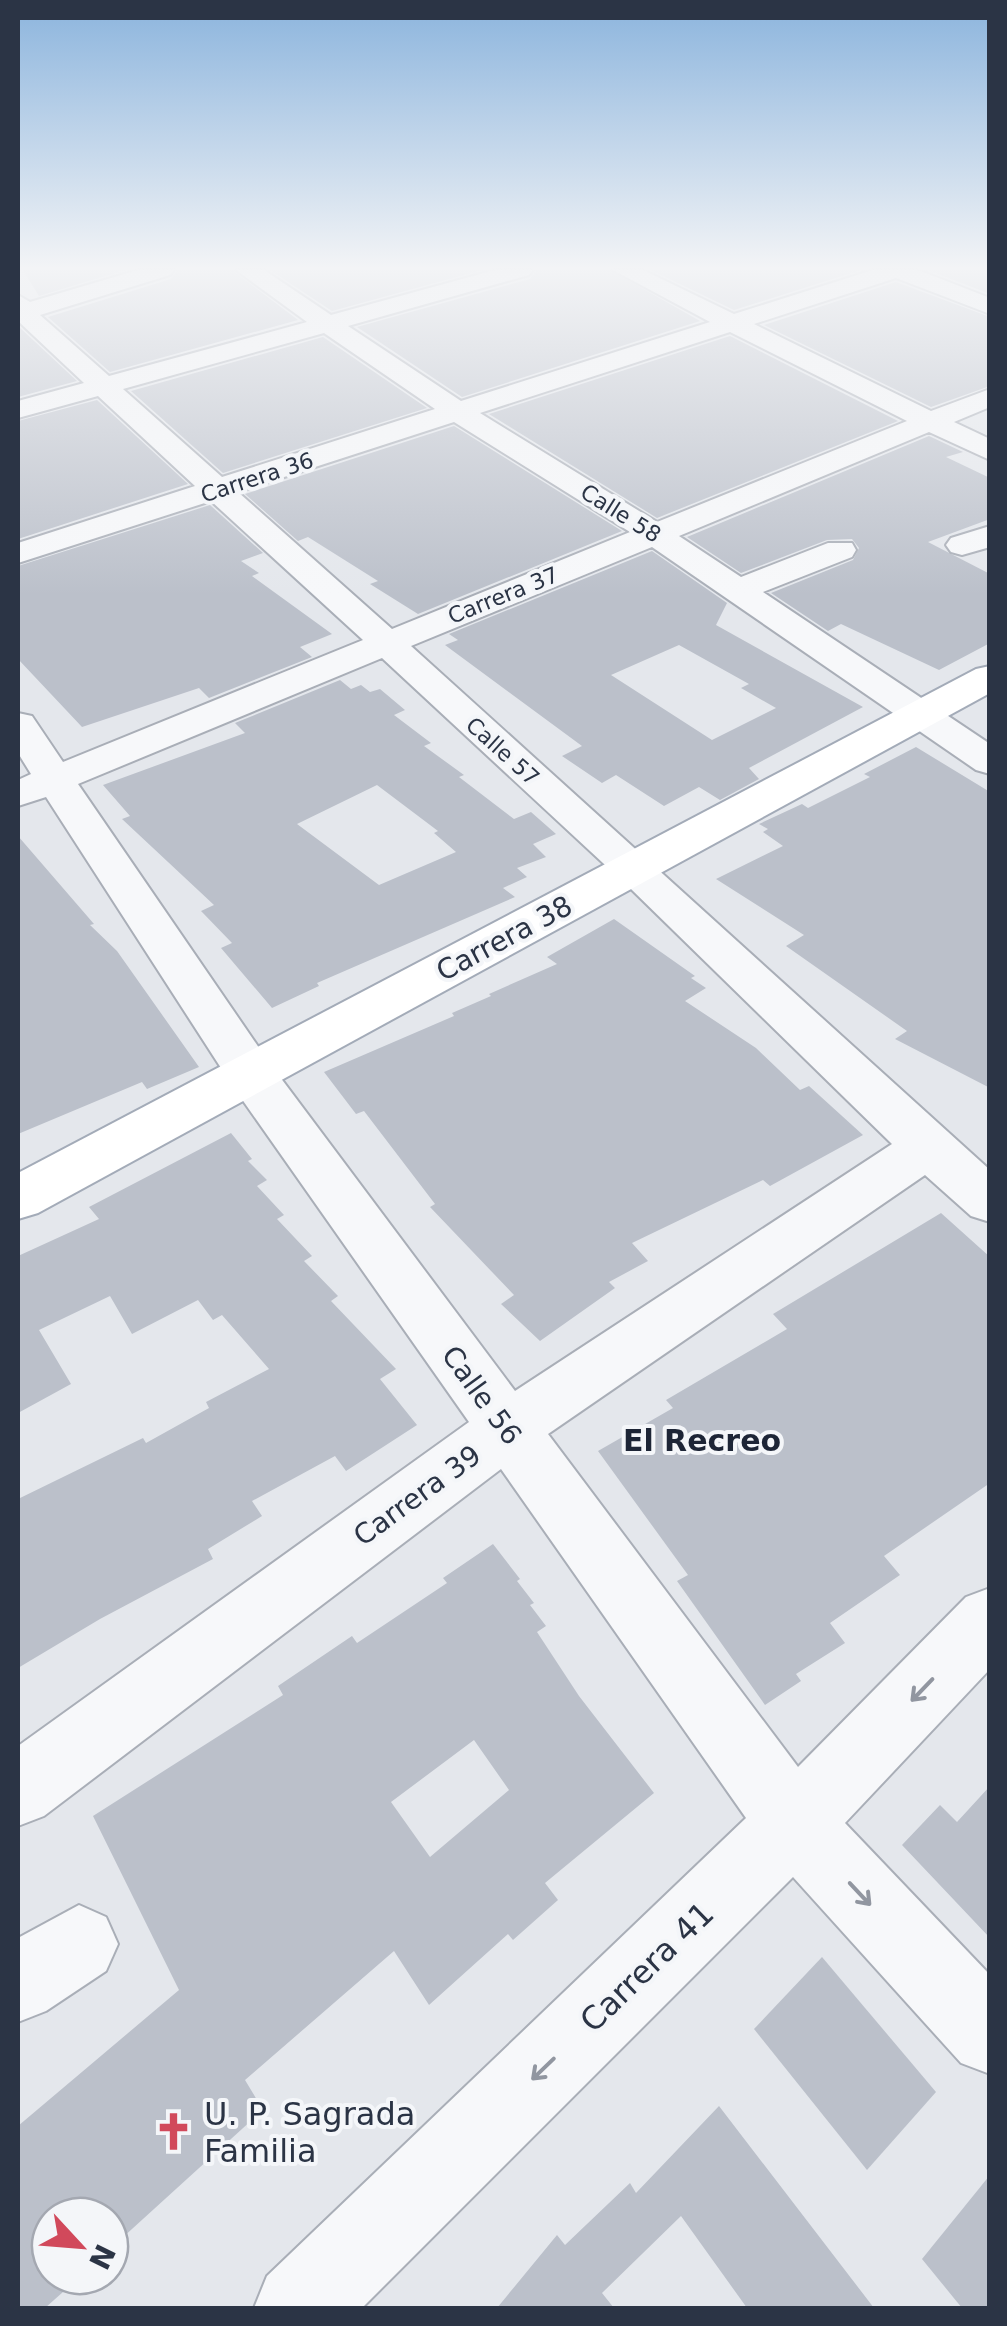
<svg xmlns="http://www.w3.org/2000/svg" width="1007" height="2326" font-family="'DejaVu Sans',sans-serif">
<style>
.building{fill:#bbc0ca;fill-rule:evenodd}
.lines{fill:none;stroke-linecap:round;stroke-linejoin:round}
.minor-casing{stroke:#a9aeb7;stroke-width:4}
.major-casing{stroke:#a3abb8;stroke-width:4}
.minor{fill:#f7f8fa;fill-rule:evenodd}
.major{fill:#fff;fill-rule:evenodd}
.oneway{stroke:#9196a0}
.labels{text-anchor:middle;stroke-width:8;stroke-linejoin:round;paint-order:stroke}
.far-street-label{font-size:22px;fill:#2b3445;stroke:#f4f6f9}
.street-label{font-size:28px;fill:#2b3445;stroke:#f4f6f9}
.neighbourhood-label{font-size:30px;font-weight:bold;fill:#1d2536;stroke:#f4f6f9}
.near-street-label{font-size:32px;fill:#2b3445;stroke:#f4f6f9}
.near-poi-label{font-size:32px;fill:#2b3445;stroke:#f4f6f9;text-anchor:start}
</style>
<rect width="100%" height="100%" fill="#e4e7ec"/>
<g class="building">
<polygon points="23,270 125,270 39,296"/>
<polygon points="178,270 232,270 298,320 110,372 48,317 171,279"/>
<polygon points="270,270 482,270 332,311"/>
<polygon points="537,270 610,270 700,321 462,397 357,327 530,279"/>
<polygon points="651,270 861,270 734,310"/>
<polygon points="928,270 990,270 990,294"/>
<polygon points="896,282 990,317 990,386 931,407 764,325"/>
<polygon points="18,326 77,381 18,397"/>
<polygon points="730,336 898,421 657,518 489,414"/>
<polygon points="323,337 427,408 223,473 131,391"/>
<polygon points="97,400 188,484 18,539 18,421"/>
<polygon points="454,426 622,531 418,614 370,584 378,581 308,537 298,541 245,494"/>
<polygon points="929,436 963,452 946,457 990,478 990,519 928,542 990,574 990,643 939,670 841,624 828,631 771,593 853,560 859,548 852,539 827,540 741,573 687,537"/>
<polygon points="210,505 263,553 241,561 259,573 252,576 332,634 300,647 312,657 209,698 199,688 82,727 18,659 18,566"/>
<path d="M652 551 727 603 716 625 863 707 749 768 759 779 720 800 699 787 664 806 616 775 602 783 562 756 582 746 445 645 458 640 449 634ZM679 645 749 684 741 688 776 708 712 740 611 675Z"/>
<path d="M340 680 351 689 361 685 370 692 380 689 405 710 394 715 431 743 424 746 464 775 459 777 514 819 531 812 556 834 533 844 546 857 517 868 527 877 503 888 515 897 317 983 319 986 272 1008 221 948 232 943 201 911 214 905 122 819 130 816 103 785 245 733 235 723ZM377 785 438 831 434 833 456 852 379 885 297 824Z"/>
<polygon points="916,747 990,792 990,1088 895,1039 907,1031 786,946 804,935 716,879 783,846 763,832 768,829 759,824 802,804 808,808 870,777 864,774"/>
<polygon points="18,836 94,924 90,925 117,951 199,1067 147,1089 142,1082 18,1134"/>
<polygon points="614,919 695,976 691,978 706,988 685,1001 756,1048 800,1090 809,1086 863,1135 770,1186 763,1180 632,1243 648,1261 609,1282 615,1288 540,1341 501,1304 514,1295 430,1207 435,1204 364,1111 356,1114 324,1072 454,1016 452,1013 491,996 489,994 557,964 547,957"/>
<polygon points="231,1133 252,1159 248,1161 267,1180 257,1186 284,1215 277,1219 312,1256 304,1261 338,1296 331,1301 396,1369 380,1379 417,1425 346,1471 335,1456 252,1501 262,1516 208,1549 213,1559 100,1619 18,1668 18,1499 143,1438 146,1443 209,1408 206,1402 269,1369 222,1315 213,1320 198,1300 132,1334 110,1296 39,1330 71,1384 18,1413 18,1256 99,1219 89,1207"/>
<polygon points="941,1213 990,1257 990,1483 884,1556 900,1575 830,1623 845,1643 796,1674 801,1681 765,1705 677,1581 688,1575 598,1451 673,1408 666,1400 787,1329 773,1314"/>
<path d="M493 1544 520 1579 517 1581 534 1603 530 1605 546 1626 537 1632 579 1696 654 1793 545 1883 558 1900 513 1940 508 1934 429 2005 394 1951 245 2080 263 2110 110 2249V2216H50V2276H81L45 2308H18V2126L179 1990 93 1816 283 1695 278 1686 352 1636 357 1643 447 1583 443 1578ZM474 1740 509 1790 430 1857 391 1802Z"/>
<polygon points="990,1786 990,1938 902,1845 940,1805 957,1822"/>
<polygon points="822,1957 936,2092 867,2170 754,2029"/>
<polygon points="719,2106 874,2308 747,2308 681,2216 602,2293 614,2308 497,2308 557,2235 565,2245 630,2183 636,2193"/>
<polygon points="990,2175 990,2308 962,2308 922,2259"/>
</g>
<g class="lines">
<defs>
<g id="minor">
<path d="M138 270H174L170 275 40 315 109 376 307 322 236 270H264L331 315 495 270H533L529 275 348 326 461 401 710 322 613 270H643L734 314 873 270H918L990 298V314L896 278 754 324 931 411 990 389V407L954 422 990 439V460L929 432 679 536 741 577 828 543H852L856 550 852 557 763 592 990 744V774L976 770 652 547 411 646 990 1170V1222L971 1216 925 1175 548 1434 798 1767 966 1597 990 1588V1669L845 1823 990 1975V2074L961 2063 793 1877 362 2308H254L267 2276 746 1818 501 1469 44 1816 18 1826V1746L469 1422 232 1085 46 797 18 806V780L31 774 18 753V713L32 716 63 762 363 640 211 501 18 563V543L195 486 98 396 18 418V401L84 383 18 321V295L30 302ZM730 332 907 421 657 522 480 413ZM324 333 435 409 222 477 123 389ZM454 422 630 532 392 629 238 492ZM382 658 631 889 892 1144 515 1391 268 1061 78 784Z"/>
<polygon points="990,526 990,547 962,555 951,552 946,545 951,538"/>
<polygon points="79,1905 106,1917 118,1944 106,1971 46,2011 18,2022 18,1938"/>
</g>
<polygon id="major" points="990,666 990,693 38,1213 18,1219 18,1173 976,669"/>
</defs>
<use href="#minor" class="minor-casing"/>
<use href="#major" class="major-casing"/>
<use href="#minor" class="minor"/>
<use href="#major" class="major"/>
</g>
<defs><path id="oneway-shaft" d="M-6 0H5M1.5-3L5.5 0L1.5 3" fill="none" stroke-width="1.6" stroke-linecap="round" stroke-linejoin="round" transform="scale(2.5)"/></defs>
<g class="oneway">
<use href="#oneway-shaft" transform="translate(922 1690) rotate(134)"/>
<use href="#oneway-shaft" transform="translate(860 1894) rotate(47)"/>
<use href="#oneway-shaft" transform="translate(543 2069) rotate(136)"/>
</g>
<linearGradient id="sky" x2="0" y2="1"><stop stop-color="#8bb4dd"/><stop offset="0.45" stop-color="#f3f4f6"/><stop offset="1" stop-color="#f3f4f6" stop-opacity="0"/></linearGradient>
<rect width="1007" height="595" fill="url(#sky)"/>
<defs>
<symbol id="church-bare" viewBox="-9 -9 18 18"><path d="M-1.2-6h2.4v3.5h3.3v2.4h-3.3V6h-2.4V-.1h-3.3v-2.4h3.3Z" fill="#d1495b" stroke="#f4f6f9" stroke-width="2.5" paint-order="stroke"/></symbol>
</defs>
<g fill-rule="evenodd">
<use href="#church-bare" x="146" y="2104" width="55" height="55"/>
</g>
<g class="labels">
<g class="far-street-label">
<text transform="translate(257 477) rotate(-18)" y="8">Carrera 36</text>
<text transform="translate(621 513) rotate(32)" y="8">Calle 58</text>
<text transform="translate(503 595) rotate(-22)" y="8">Carrera 37</text>
<text transform="translate(503 751) rotate(42)" y="8">Calle 57</text>
</g>
<g class="street-label">
<text transform="translate(504 938) rotate(-28)" y="10">Carrera 38</text>
<text transform="translate(482 1395) rotate(54)" y="10">Calle 56</text>
<text transform="translate(417 1495) rotate(-36)" y="10">Carrera 39</text>
</g>
<g class="neighbourhood-label">
<text x="702" y="1451">El Recreo</text>
</g>
<g class="near-street-label">
<text transform="translate(647 1967) rotate(-44)" y="11">Carrera 41</text>
</g>
<g class="near-poi-label">
<text x="204" y="2125">U. P. Sagrada<tspan x="204" dy="37">Familia</tspan></text>
</g>
</g>
<rect width="1007" height="2326" fill="none" stroke="#2b3445" stroke-width="40"/>
<g transform="translate(80 2246) rotate(116)"><circle r="48" fill="#f4f6f9" stroke="#a4a8b1" stroke-width="2.5"/>
<path d="M0-8L18 38L0 25L-18 38Z" fill="#d1495b"/>
<text y="-15" font-size="28" font-weight="bold" text-anchor="middle" fill="#2b3445">N</text>
</g>
</svg>
